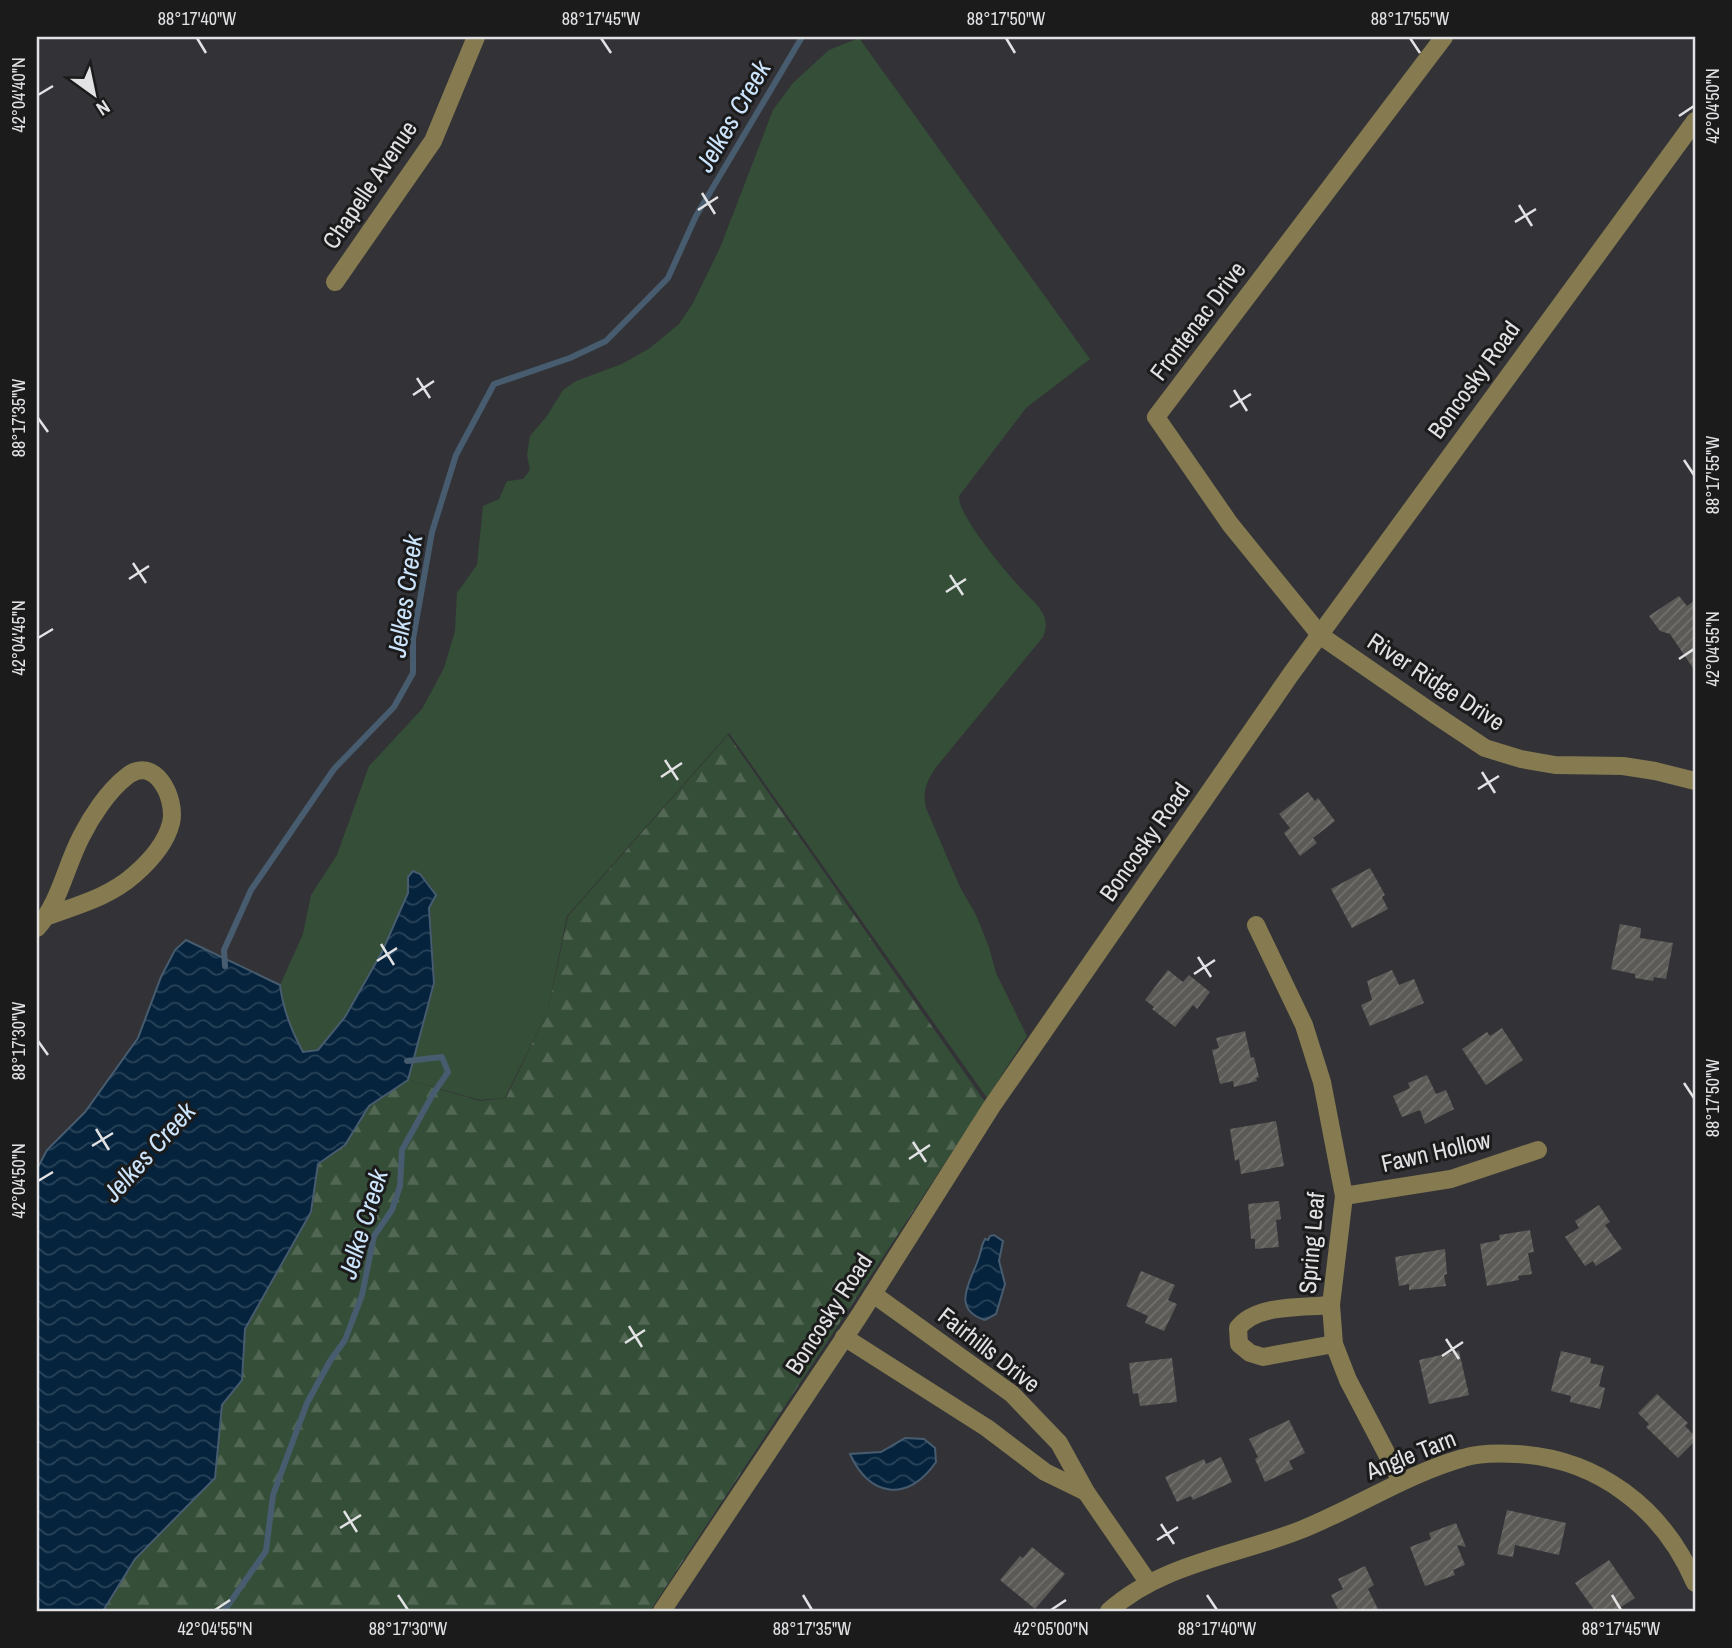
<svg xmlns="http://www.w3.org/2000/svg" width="1732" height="1648" font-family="'Archivo Narrow',sans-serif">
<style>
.grass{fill:#354e37}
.forest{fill:url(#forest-firs)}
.water{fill:url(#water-waves);stroke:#475c6f;stroke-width:2}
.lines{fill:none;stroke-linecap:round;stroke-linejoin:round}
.stream{stroke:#475c6f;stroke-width:6}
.building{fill:url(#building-hatch)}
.minor{stroke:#857a50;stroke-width:18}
.ticks{fill:none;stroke:#e2e2e5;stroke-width:2.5}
.labels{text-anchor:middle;stroke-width:6;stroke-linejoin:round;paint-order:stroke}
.street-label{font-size:24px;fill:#e2e2e5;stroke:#1b1b1c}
.water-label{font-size:26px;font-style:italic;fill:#cce4fc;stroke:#1b1b1c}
.neatline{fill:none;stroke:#e2e2e5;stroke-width:2.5}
.ticks-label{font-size:18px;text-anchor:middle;fill:#e2e2e5}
</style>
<defs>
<pattern id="forest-firs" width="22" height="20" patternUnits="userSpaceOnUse" patternTransform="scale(1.75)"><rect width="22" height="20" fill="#354e37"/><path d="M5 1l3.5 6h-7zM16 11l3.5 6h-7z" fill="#526754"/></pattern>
<pattern id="water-waves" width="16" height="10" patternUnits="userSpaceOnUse" patternTransform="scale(1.75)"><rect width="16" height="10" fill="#05233d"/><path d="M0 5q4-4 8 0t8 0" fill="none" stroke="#294359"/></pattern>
<pattern id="building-hatch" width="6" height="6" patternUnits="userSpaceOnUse" patternTransform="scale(1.75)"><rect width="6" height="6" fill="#5c5a56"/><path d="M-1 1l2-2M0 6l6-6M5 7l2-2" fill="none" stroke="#73716e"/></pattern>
</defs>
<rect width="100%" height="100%" fill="#333337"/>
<path class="grass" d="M859 38 1090 359 1026 408 959 496C957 514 1005 571 1019 586 1027 596 1039 604 1044 616 1047 623 1046 630 1043 637L937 766C927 780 922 790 926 808L960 887 976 915 989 947 996 973 1027 1036 987 1098 729 733 567 916 548 1010 505 1098 480 1100 408 1080 435 983 430 908 436 895C430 884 425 875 412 871L408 876V893L382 952 345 1017 318 1049 303 1052 292 1032 283 1006 280 985 303 934 311 895 337 855 369 766 422 709 444 668 455 631 457 593 477 565 483 506 499 499 507 481 523 479 530 470 527 455 530 436 547 416 563 390 576 381 622 364 650 348 679 324 693 303 720 248 773 110 793 83 829 50Z"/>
<polygon class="forest" points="728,735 985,1102 650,1611 104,1611 135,1559 215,1479 222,1405 242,1380 246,1329 312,1212 318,1165 345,1146 369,1107 408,1080 480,1101 506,1098 548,1010 568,916"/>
<g class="water">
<path d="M413 871 420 874 436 895 429 908 434 983 408 1080 369 1106 345 1145 318 1164 311 1212 245 1329 242 1380 222 1405 215 1478 135 1559 103 1611H37V1169L47 1150 85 1112 138 1038 161 977 175 950 186 940 280 985C283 1010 291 1030 303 1052L318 1050 345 1017 382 952 408 893V877Z"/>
<path d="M994 1235 1003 1241 999 1261 1005 1284 996 1314 985 1320C950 1309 971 1281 978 1260 981 1252 981 1246 985 1239L988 1240 990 1236Z"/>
<path d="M905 1438 924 1439 935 1448 936 1462C908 1503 869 1497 850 1454L881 1452Z"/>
</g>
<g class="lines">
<g class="stream">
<polyline points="225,966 224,950 251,890 334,769 394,707 413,673 413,639 432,532 456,455 494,384 570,358 606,341 668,278 696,216 802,37"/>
<polyline points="224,1611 266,1551 273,1495 307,1403 330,1361 345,1340 362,1295 374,1236 392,1210 400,1186 402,1150 433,1094 448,1072 442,1057 407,1061"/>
</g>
</g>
<g class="building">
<polygon points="1679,596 1687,606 1695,600 1695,671 1670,634 1660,631 1649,616"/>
<polygon points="1308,792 1315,801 1318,798 1335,821 1313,838 1317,843 1300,856 1284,833 1290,828 1279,814"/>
<polygon points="1370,868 1385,895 1382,897 1388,909 1352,928 1331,889"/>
<polygon points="1620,924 1641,928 1640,938 1673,943 1666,979 1654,977 1653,981 1635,978 1635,974 1611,969"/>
<polygon points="1168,970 1183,982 1189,975 1210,992 1197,1009 1193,1005 1175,1027 1152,1009 1154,1007 1145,1000"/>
<polygon points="1392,970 1399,985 1414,979 1424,1003 1370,1026 1361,1005 1372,1000 1367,981"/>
<polygon points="1502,1028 1523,1060 1486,1085 1462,1049 1487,1032 1490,1036"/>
<polygon points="1245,1031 1251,1058 1254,1057 1259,1077 1256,1078 1257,1081 1234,1087 1233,1081 1220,1084 1212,1050 1219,1048 1216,1038"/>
<polygon points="1427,1075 1436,1094 1446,1090 1454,1109 1425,1124 1420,1110 1402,1117 1393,1096 1410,1088 1408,1083"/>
<polygon points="1276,1121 1284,1166 1241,1174 1239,1159 1235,1161 1230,1129"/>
<polygon points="1279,1201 1281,1219 1276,1220 1279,1247 1255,1249 1255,1239 1251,1239 1248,1204"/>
<polygon points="1599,1205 1610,1222 1605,1225 1622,1249 1596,1266 1593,1261 1585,1266 1565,1237 1579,1228 1575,1221"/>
<polygon points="1530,1230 1534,1252 1528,1253 1532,1274 1518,1276 1519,1280 1487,1286 1480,1244 1500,1240 1499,1235"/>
<polygon points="1445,1249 1447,1274 1444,1275 1446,1286 1409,1290 1409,1284 1399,1286 1395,1257"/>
<polygon points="1141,1271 1175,1285 1168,1300 1177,1304 1164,1331 1145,1323 1148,1316 1126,1306"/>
<polygon points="1459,1351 1469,1395 1429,1404 1419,1360"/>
<polygon points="1561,1351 1591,1358 1590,1363 1604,1366 1599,1386 1605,1388 1600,1409 1570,1402 1571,1396 1551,1391"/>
<polygon points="1172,1358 1177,1402 1140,1406 1138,1393 1133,1394 1129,1363"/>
<polygon points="1657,1394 1688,1423 1685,1426 1695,1436 1695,1441 1678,1458 1646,1427 1649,1424 1638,1413"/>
<polygon points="1289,1420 1305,1453 1289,1461 1293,1469 1265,1482 1255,1459 1258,1457 1249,1439"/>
<polygon points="1221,1457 1232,1482 1193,1500 1191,1496 1177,1502 1165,1477 1204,1459 1206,1464"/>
<polygon points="1507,1510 1566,1523 1559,1555 1515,1545 1513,1557 1497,1554"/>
<polygon points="1456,1523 1466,1547 1457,1545 1465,1565 1453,1570 1455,1575 1425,1586 1410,1547 1431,1539 1429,1533"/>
<polygon points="1032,1547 1065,1574 1035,1609 1000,1580 1020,1556 1023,1558"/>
<polygon points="1609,1560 1635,1598 1615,1611 1595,1611 1575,1583"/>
<polygon points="1365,1566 1374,1585 1368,1589 1379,1611 1339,1611 1331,1595 1343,1589 1338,1579"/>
</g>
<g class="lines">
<g class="minor">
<polyline points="1444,37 1156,417 1230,524 1321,636 1437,716 1485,748 1521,759 1555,765 1623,766 1655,771 1695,781"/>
<polyline points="335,282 433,141 476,37"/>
<polyline points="1256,925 1304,1025 1322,1082 1344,1196 1331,1305 1334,1344 1348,1380 1401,1481"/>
<path d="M37 928C60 902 65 868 81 837 91 817 108 791 126 777 154 753 177 798 171 823 166 843 149 862 134 875 109 897 78 905 48 916"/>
<polyline points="1344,1196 1451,1179 1538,1150"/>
<polyline points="873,1294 1012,1394 1059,1443 1086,1492 1148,1582"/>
<path d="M1331 1305C1301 1308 1256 1304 1238 1328L1239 1344 1250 1353 1263 1357 1334 1344"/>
<polyline points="844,1337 987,1428 1045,1472 1086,1492"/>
<polyline points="662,1611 859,1316 992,1106 1291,674 1695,121"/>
<path d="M1109 1611C1162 1563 1239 1555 1303 1529 1357 1507 1407 1474 1463 1458 1479 1453 1499 1453 1516 1454 1597 1458 1663 1508 1695 1583"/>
</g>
</g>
<path class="ticks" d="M197 38 206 53M601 38 611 53M1006 38 1015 53M1410 38 1420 53M38 95 53 86M1679 116 1694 106M702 193 715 214M1519 205 1532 226M698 210 718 197M1515 222 1536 209M417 378 430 398M1234 390 1247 411M413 395 434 381M1230 407 1251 394M38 418 48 432M1684 460 1694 475M133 563 146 583M950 575 963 595M129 579 149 566M946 592 966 579M38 638 53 629M1679 659 1694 649M665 760 678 780M1482 772 1495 793M661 777 682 763M1478 789 1499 776M381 944 394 965M1198 957 1211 977M377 961 397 948M1194 974 1215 960M38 1041 48 1055M1684 1083 1694 1098M96 1129 109 1150M913 1142 926 1162M92 1146 113 1133M909 1159 930 1145M38 1181 53 1172M629 1326 642 1347M1446 1339 1459 1359M625 1343 645 1330M1442 1356 1463 1342M344 1511 357 1532M1161 1524 1174 1544M340 1528 361 1515M1157 1540 1178 1527M398 1595 408 1610M803 1595 812 1610M1207 1595 1217 1610M1612 1595 1621 1610M215 1610 230 1600M1051 1610 1066 1600"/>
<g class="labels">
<g class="street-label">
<text transform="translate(370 185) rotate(-56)" y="8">Chapelle Avenue</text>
<text transform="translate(1198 321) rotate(-53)" y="8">Frontenac Drive</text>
<text transform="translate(1474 380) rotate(-54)" y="8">Boncosky Road</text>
<text transform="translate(1436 682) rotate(33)" y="8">River Ridge Drive</text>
<text transform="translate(1145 842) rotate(-55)" y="8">Boncosky Road</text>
<text transform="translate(1436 1152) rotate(-13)" y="8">Fawn Hollow</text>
<text transform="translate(1312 1243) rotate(-85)" y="8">Spring Leaf</text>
<text transform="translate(829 1314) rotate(-57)" y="8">Boncosky Road</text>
<text transform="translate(989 1350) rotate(38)" y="8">Fairhills Drive</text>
<text transform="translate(1411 1455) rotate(-22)" y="8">Angle Tarn</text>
</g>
<g class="water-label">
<text transform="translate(733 116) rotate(-60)" y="9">Jelkes Creek</text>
<text transform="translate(405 596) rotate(-82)" y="9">Jelkes Creek</text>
<text transform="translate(149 1152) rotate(-48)" y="9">Jelkes Creek</text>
<text transform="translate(363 1224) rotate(-73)" y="9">Jelke Creek</text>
</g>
</g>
<rect width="1732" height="1648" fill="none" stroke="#1b1b1c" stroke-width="77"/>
<g transform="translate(94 94) rotate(147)" stroke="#1b1b1c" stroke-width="5" paint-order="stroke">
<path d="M0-5L12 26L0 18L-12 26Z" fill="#e2e2e5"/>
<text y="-10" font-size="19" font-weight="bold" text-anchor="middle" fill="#e2e2e5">N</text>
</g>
<rect x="38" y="38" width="1656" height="1572" class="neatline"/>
<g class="ticks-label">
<text x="197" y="25">88°17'40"W</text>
<text x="601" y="25">88°17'45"W</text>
<text x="1006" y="25">88°17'50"W</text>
<text x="1410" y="25">88°17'55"W</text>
<text transform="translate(19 95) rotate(-90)" y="6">42°04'40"N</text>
<text transform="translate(1713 106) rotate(-90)" y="6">42°04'50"N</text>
<text transform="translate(19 418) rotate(-90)" y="6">88°17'35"W</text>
<text transform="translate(1713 475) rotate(-90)" y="6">88°17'55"W</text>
<text transform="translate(19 638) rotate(-90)" y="6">42°04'45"N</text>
<text transform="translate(1713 649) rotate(-90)" y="6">42°04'55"N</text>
<text transform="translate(19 1041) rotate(-90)" y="6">88°17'30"W</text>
<text transform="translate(1713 1098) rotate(-90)" y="6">88°17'50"W</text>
<text transform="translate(19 1181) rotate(-90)" y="6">42°04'50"N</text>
<text x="215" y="1635">42°04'55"N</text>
<text x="408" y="1635">88°17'30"W</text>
<text x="812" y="1635">88°17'35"W</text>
<text x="1051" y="1635">42°05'00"N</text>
<text x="1217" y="1635">88°17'40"W</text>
<text x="1621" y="1635">88°17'45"W</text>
</g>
</svg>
